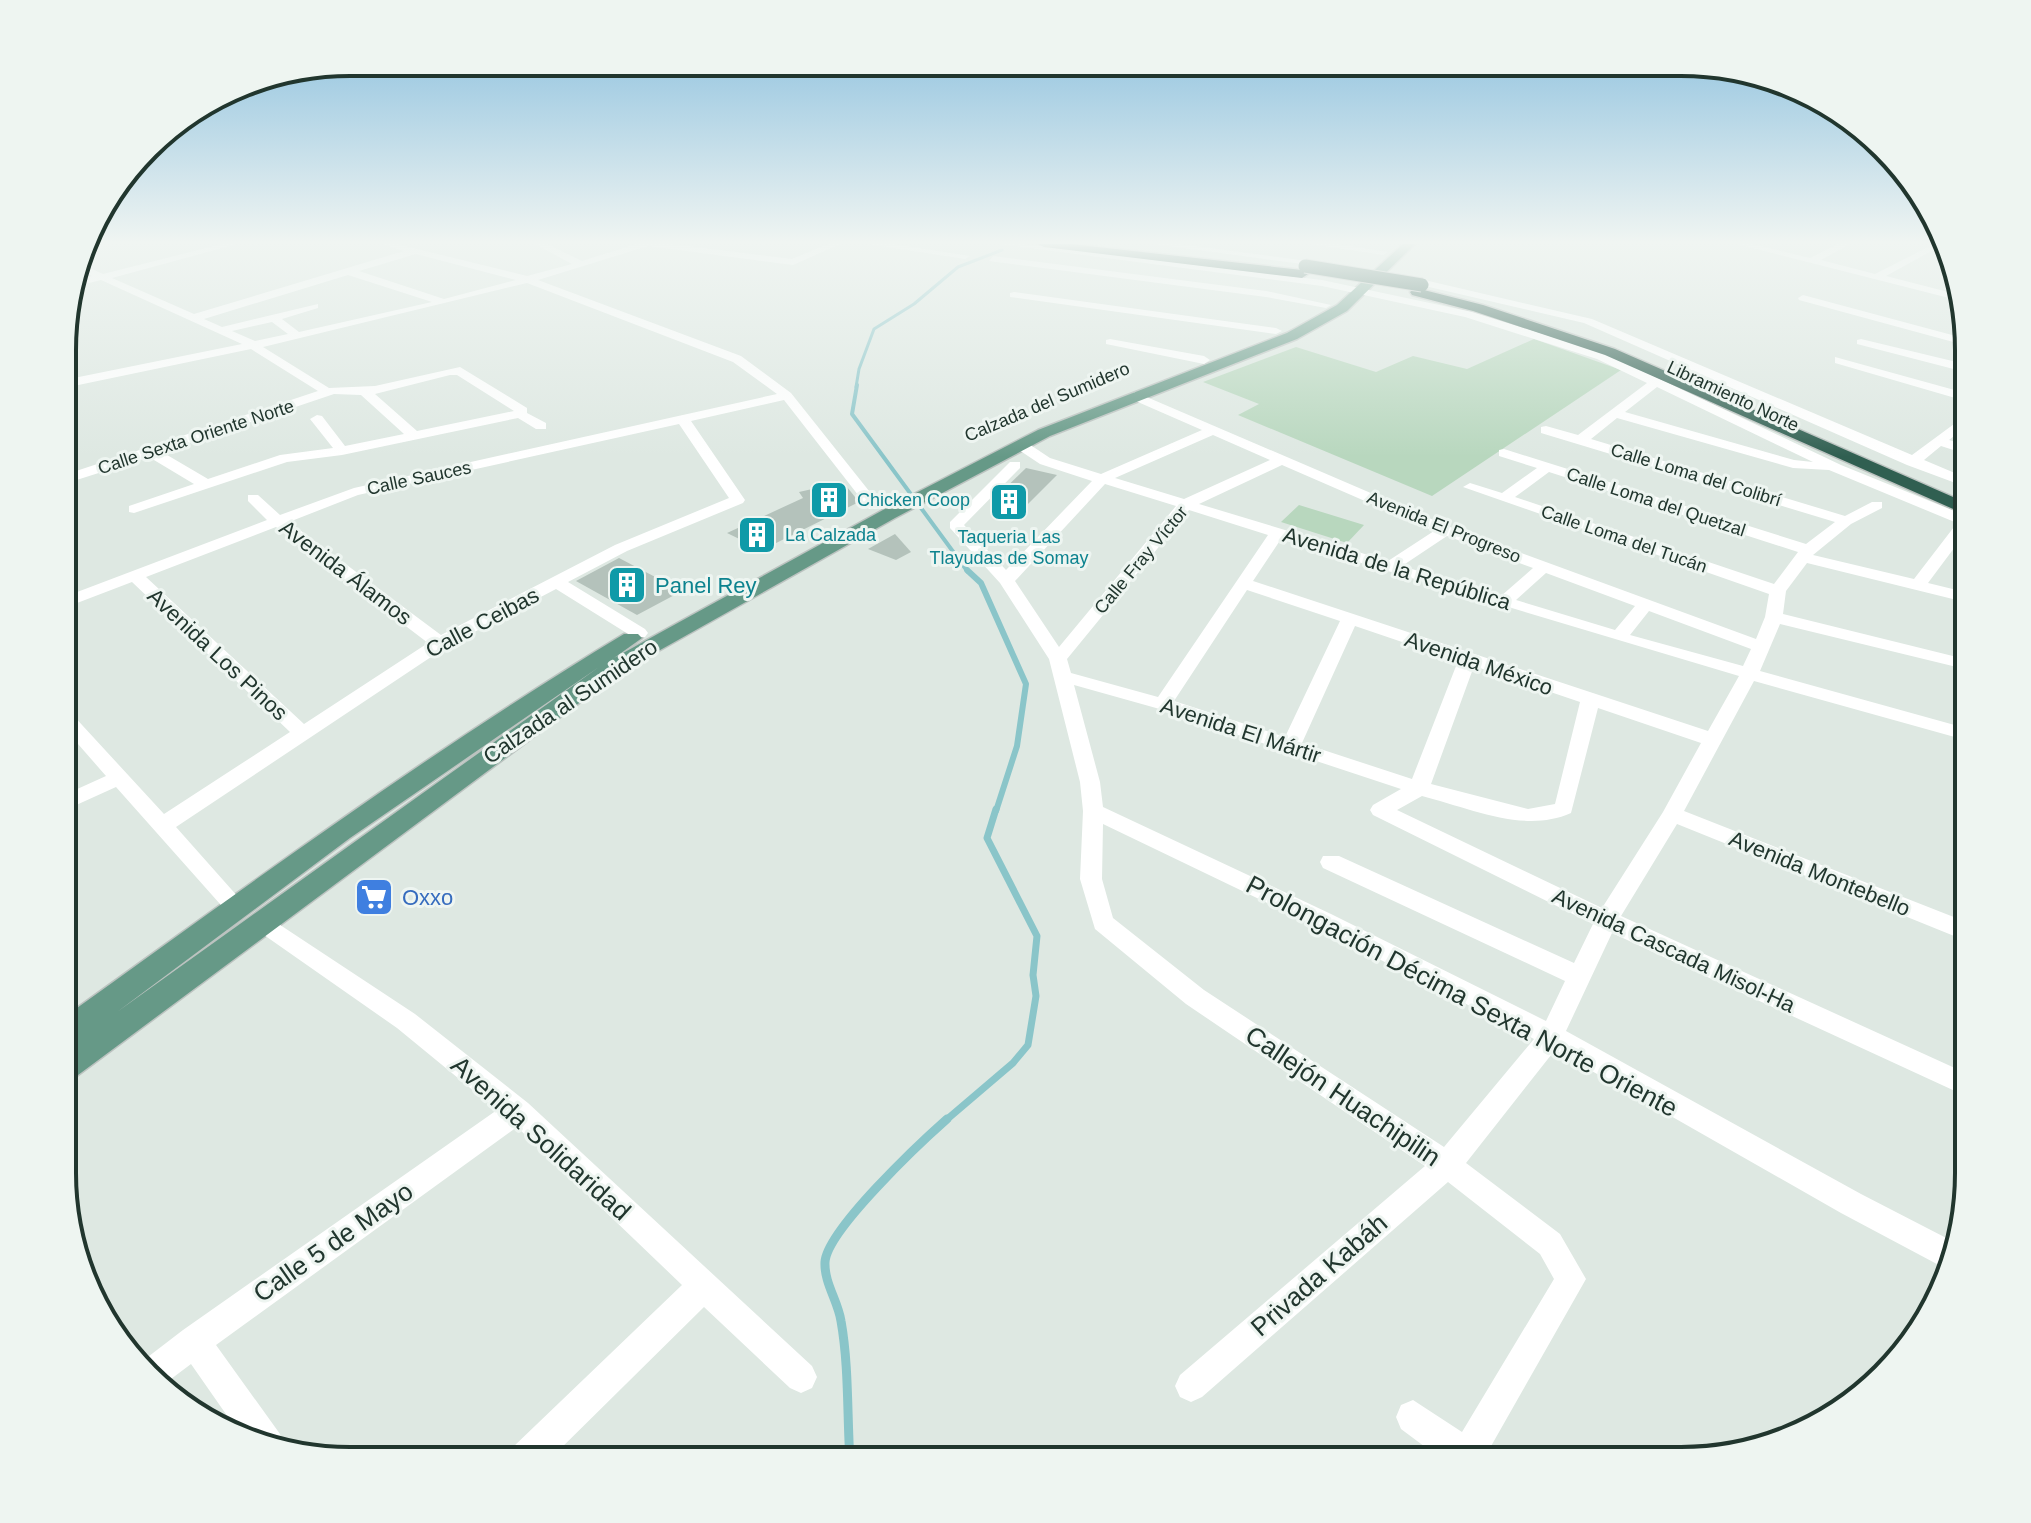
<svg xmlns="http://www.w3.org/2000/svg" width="2031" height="1523" font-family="Arial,sans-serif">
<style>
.green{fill:#b8d7be}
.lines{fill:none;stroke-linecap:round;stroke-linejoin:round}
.stream-far4{stroke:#8ac5c9;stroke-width:3}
.stream-far3{stroke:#8ac5c9;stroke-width:4}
.stream-far2{stroke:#8ac5c9;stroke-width:6}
.stream-far1{stroke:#8ac5c9;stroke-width:7}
.stream{stroke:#8ac5c9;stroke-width:9}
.building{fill:#b4c2bb}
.major-casing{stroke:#bcc3c0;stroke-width:3}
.highway-casing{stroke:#bcc3c0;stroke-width:3}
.minor{fill:#fff;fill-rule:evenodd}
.major{fill:#669987;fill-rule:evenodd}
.highway{fill:#305f51;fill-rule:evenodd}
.highway-bridge-casing{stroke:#bcc3c0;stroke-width:15;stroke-linecap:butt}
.highway-bridge{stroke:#305f51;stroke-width:13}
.labels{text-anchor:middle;stroke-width:6;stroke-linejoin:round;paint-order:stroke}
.far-street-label{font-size:18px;fill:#21362e;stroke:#eef5f1}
.far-culture-label{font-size:18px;fill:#0d838f;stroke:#eef5f1;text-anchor:start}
.street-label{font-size:22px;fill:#21362e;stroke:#eef5f1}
.culture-label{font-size:22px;fill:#0d838f;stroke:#eef5f1;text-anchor:start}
.shop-label{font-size:22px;fill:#366cbe;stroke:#eef5f1;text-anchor:start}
.near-street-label{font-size:26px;fill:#21362e;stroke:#eef5f1}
.rim{fill:none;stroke:#21362e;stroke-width:4}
</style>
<rect width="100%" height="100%" fill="#dee8e2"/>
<g class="green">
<polygon points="1534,339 1621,370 1432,496 1238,415 1259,404 1203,382 1296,347 1376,372 1413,356 1467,369"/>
<polygon points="1299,505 1364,525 1347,543 1281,522"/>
</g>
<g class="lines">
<polyline class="stream-far4" points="856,387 859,369 874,329 914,304 958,267 1002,250"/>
<polyline class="stream-far3" points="857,385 852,414 968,572"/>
<polyline class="stream-far2" points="967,570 981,583 1026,684 1017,746 996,811"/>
<polyline class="stream-far1" points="945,1121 1013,1063 1028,1045 1036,996 1033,975 1037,936 987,838 996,809"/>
<path class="stream" d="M850 1461C847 1415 849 1366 841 1321 838 1301 824 1283 825 1262 827 1230 921 1142 947 1119"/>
</g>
<g class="building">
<polygon points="1026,468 1057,475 1022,510 991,502"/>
<polygon points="843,482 859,502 762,550 727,533 803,498 799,492"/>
<polygon points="895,534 911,552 896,560 868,549"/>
<polygon points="619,558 682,591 637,615 576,581"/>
</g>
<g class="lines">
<defs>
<path id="major" d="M1403 244H1415L1347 311 1297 339 1050 436 895 518 621 672 74 1078 63 1081V1051L70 1045 63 1048V1018C247 886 430 751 624 634H638L642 638 614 658 883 510 1038 430 1287 333 1337 305ZM599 667 117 1012 350 838Z"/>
<g id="highway">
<polygon points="1038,244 1071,244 1302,270 1308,274 1302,278 1044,247"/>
<polygon points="1416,288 1483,305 1615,349 1969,504 1969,516 1605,355 1473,311 1412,295 1410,292"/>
</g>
</defs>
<use href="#major" class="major-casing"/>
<use href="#highway" class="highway-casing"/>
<g class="minor">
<path d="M222 244H237L112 278 194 314 404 251 382 244H397L527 276 572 264 535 244H547L582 261 636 244H672L792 259 828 244H840L793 265 648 246 538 280 741 356 791 393 881 506 879 509H869L784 400 691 421 745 500 743 503 627 551 568 582 645 629 648 633 645 637H633L556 589 446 647 176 827 247 907 244 913 236 916 228 913 116 787 63 811 64 795 106 776 64 728V711L71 713 164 814 290 732 132 582 64 608V597L267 520 248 501V495H258L280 515 354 488 777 394 733 362 527 283 263 347 329 388 375 386 460 367 527 408V413L546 423V429H536L518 418 342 455 287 462 134 513 129 512V506L194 484 149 457 64 484V475L318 391 251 349 64 388V380L242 344 101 280 73 287 75 281 92 276 79 270 81 264 103 274ZM416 254 516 280 444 299 359 271ZM348 275 432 302 299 332 282 319 318 308V304L222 327 204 319ZM272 322 288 334 255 341 232 331ZM450 375H457L514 411 417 431 375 394ZM334 394 361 395 404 434 345 446 322 416 317 415 310 419 333 448 280 455 208 479 162 452ZM679 424 729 498 615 545 441 635 289 522 358 495ZM276 527 428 643 304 724 146 577Z"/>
<polygon points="868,244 893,244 970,256 965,259"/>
<path d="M998 244H1024L1322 280 1472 312 1605 353 1841 465 1969 517V528L1928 583 1969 593V603L1807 563 1786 591 1783 614 1969 660V670L1780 624 1760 671 1969 729V741L1754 681 1684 811 1969 923V942L1677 824 1621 916 1968 1074V1097L1612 933 1566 1031 1861 1194 1956 1243 1950 1271 1841 1213 1555 1050 1466 1163 1560 1234 1586 1279 1486 1455 1489 1461H1444L1401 1429 1396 1417 1401 1405 1413 1400 1462 1432 1554 1279 1540 1254 1448 1182 1202 1397 1191 1402 1180 1397 1175 1386 1180 1375 1425 1166 1186 1004 1095 929 1080 879 1083 811 1080 782 1049 659 1000 583 950 528V522L1010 462H1020V468L964 525 1006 570 1092 481 1040 464 1016 448V442H1026L1050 458 1101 474 1202 430 1131 399 1129 396 1135 392 1450 527 1756 639 1765 617 1769 594 1463 487 1470 483 1502 493 1537 468 1499 456V450L1504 449 1806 544 1835 522 1541 433V427L1546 426 1578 435 1647 383 1597 359 1465 317 1322 286ZM1657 387 1813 462 1794 460 1625 412ZM1617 418 1793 468 1829 470 1957 523 1914 579 1813 555 1851 524 1882 508V502H1872L1845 516 1591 439ZM1213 435 1270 460 1184 499 1115 478ZM1282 465 1434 531 1388 561 1199 504ZM1549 472 1798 552 1774 584 1515 497ZM1105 484 1176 506 1059 647 1015 581ZM1189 510 1268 535 1158 697 1071 673 1067 659ZM1447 536 1533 568 1501 596 1402 566ZM1281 539 1739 676 1708 731 1253 581ZM1546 573 1635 606 1615 630 1516 600ZM1247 590 1340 621 1285 737 1174 701ZM1649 611 1751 649 1743 666 1630 635ZM1355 626 1458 661 1412 779 1302 743ZM1474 666 1580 702 1555 804 1528 809 1431 784ZM1074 685 1156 708 1401 789 1373 805 1370 810 1373 815 1593 924 1574 963 1339 856H1323L1320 862 1323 868 1565 981 1546 1021 1331 914 1103 807 1100 782ZM1598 708 1701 743 1663 812 1602 908 1397 810 1422 796C1470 808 1524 834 1571 813ZM1103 824 1315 926 1534 1039 1444 1147 1204 990 1113 918 1102 879Z"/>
<polygon points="1153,244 1180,244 1330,264 1325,267"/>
<polygon points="1310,244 1337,244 1388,252 1383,255"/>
<polygon points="1737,244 1752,244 1810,258 1838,244 1850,244 1821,260 1875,274 1934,244 1944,244 1886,276 1956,294 1957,300"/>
<polygon points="993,256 1266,291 1331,305 1326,308 1266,297 989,261"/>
<polygon points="1403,275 1592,319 1912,455 1969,413 1969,424 1949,440 1969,446 1969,455 1941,446 1924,460 1969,479 1969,488 1907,465 1584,323 1399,280 1399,276"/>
<polygon points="1014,292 1276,328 1282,331 1276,334 1010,297 1010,293"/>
<polygon points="1803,295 1967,339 1968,346 1799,300 1798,298"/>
<polygon points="1110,339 1204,356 1210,360 1204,364 1106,344 1106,340"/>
<polygon points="1861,339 1969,365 1969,373 1857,344 1857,340"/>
<polygon points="1835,357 1969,394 1969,402 1835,363"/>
<polygon points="262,913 415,1014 528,1103 812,1366 817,1377 812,1388 801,1393 790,1388 704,1307 548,1461 507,1460 512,1448 682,1285 517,1127 216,1345 280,1434 284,1449 244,1440 191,1364 159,1388 140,1363 183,1330 497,1110 397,1028 254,928 250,922 254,916"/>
</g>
<use href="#major" class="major"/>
<use href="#highway" class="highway"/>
<defs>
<polyline id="highway-bridge" points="1305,266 1422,285"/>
</defs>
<use href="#highway-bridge" class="highway-bridge-casing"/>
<use href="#highway-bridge" class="highway-bridge"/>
</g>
<linearGradient id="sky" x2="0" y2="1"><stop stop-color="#82bbdc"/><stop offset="0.53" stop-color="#f0f5f2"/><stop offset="1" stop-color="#f0f5f2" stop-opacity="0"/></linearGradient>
<rect width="2031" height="457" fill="url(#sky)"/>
<defs>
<symbol id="building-square" viewBox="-11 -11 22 22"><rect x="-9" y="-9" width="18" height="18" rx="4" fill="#0f9aa8" stroke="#eef5f1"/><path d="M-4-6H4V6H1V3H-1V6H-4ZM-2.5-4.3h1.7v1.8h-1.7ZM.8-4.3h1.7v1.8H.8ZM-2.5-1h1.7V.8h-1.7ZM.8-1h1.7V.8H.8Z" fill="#fff"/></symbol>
<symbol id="supermarket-square" viewBox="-11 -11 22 22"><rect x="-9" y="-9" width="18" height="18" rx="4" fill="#3f7fe0" stroke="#eef5f1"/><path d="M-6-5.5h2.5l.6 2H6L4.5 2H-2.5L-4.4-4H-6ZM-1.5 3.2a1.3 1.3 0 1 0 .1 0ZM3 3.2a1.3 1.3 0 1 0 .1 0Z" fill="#fff"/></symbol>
</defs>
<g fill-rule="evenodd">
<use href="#building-square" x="807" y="478" width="44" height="44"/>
<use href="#building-square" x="987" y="480" width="44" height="44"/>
<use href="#building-square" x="735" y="513" width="44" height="44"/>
<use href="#building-square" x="605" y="563" width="44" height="44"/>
<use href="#supermarket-square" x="352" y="875" width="44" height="44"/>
</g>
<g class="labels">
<g class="far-street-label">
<text transform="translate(1733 396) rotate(25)" y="6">Libramiento Norte</text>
<text transform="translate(1047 402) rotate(-23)" y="6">Calzada del Sumidero</text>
<text transform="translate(196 437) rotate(-18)" y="6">Calle Sexta Oriente Norte</text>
<text transform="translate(1696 475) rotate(17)" y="6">Calle Loma del Colibrí</text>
<text transform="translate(419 478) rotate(-12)" y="6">Calle Sauces</text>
<text transform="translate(1656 502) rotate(18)" y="6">Calle Loma del Quetzal</text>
<text transform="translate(1444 527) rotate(22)" y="6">Avenida El Progreso</text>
<text transform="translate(1624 539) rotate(19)" y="6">Calle Loma del Tucán</text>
<text transform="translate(1141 560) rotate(-50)" y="6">Calle Fray Víctor</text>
</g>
<g class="far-culture-label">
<text x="857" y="506">Chicken Coop</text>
<text x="785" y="541">La Calzada</text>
<text x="1009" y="543" text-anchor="middle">Taqueria Las<tspan x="1009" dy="21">Tlayudas de Somay</tspan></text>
</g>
<g class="street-label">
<text transform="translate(1397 568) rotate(17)" y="8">Avenida de la República</text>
<text transform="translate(346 572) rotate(37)" y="8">Avenida Álamos</text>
<text transform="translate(482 622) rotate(-28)" y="8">Calle Ceibas</text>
<text transform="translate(218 654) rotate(43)" y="8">Avenida Los Pinos</text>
<text transform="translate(1479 663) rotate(19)" y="8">Avenida México</text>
<text transform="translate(570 701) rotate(-34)" y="8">Calzada al Sumidero</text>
<text transform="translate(1241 730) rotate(18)" y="8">Avenida El Mártir</text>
<text transform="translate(1820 873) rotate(22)" y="8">Avenida Montebello</text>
<text transform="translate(1674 950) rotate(25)" y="8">Avenida Cascada Misol-Ha</text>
</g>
<g class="culture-label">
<text x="655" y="593">Panel Rey</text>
</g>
<g class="shop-label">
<text x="402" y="905">Oxxo</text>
</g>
<g class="near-street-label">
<text transform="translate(1462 996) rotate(28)" y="9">Prolongación Décima Sexta Norte Oriente</text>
<text transform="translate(1343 1096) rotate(34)" y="9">Callejón Huachipilin</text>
<text transform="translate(541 1138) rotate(42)" y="9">Avenida Solidaridad</text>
<text transform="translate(333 1242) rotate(-35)" y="9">Calle 5 de Mayo</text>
<text transform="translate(1319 1275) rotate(-41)" y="9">Privada Kabáh</text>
</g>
</g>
<path d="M0 0H2031V1523H0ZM350 76H1681A274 274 0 0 1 1955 350V1173A274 274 0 0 1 1681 1447H350A274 274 0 0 1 76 1173V350A274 274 0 0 1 350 76Z" fill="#eef5f1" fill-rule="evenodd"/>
<path class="rim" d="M350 76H1681A274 274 0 0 1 1955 350V1173A274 274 0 0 1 1681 1447H350A274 274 0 0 1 76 1173V350A274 274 0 0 1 350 76Z"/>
</svg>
